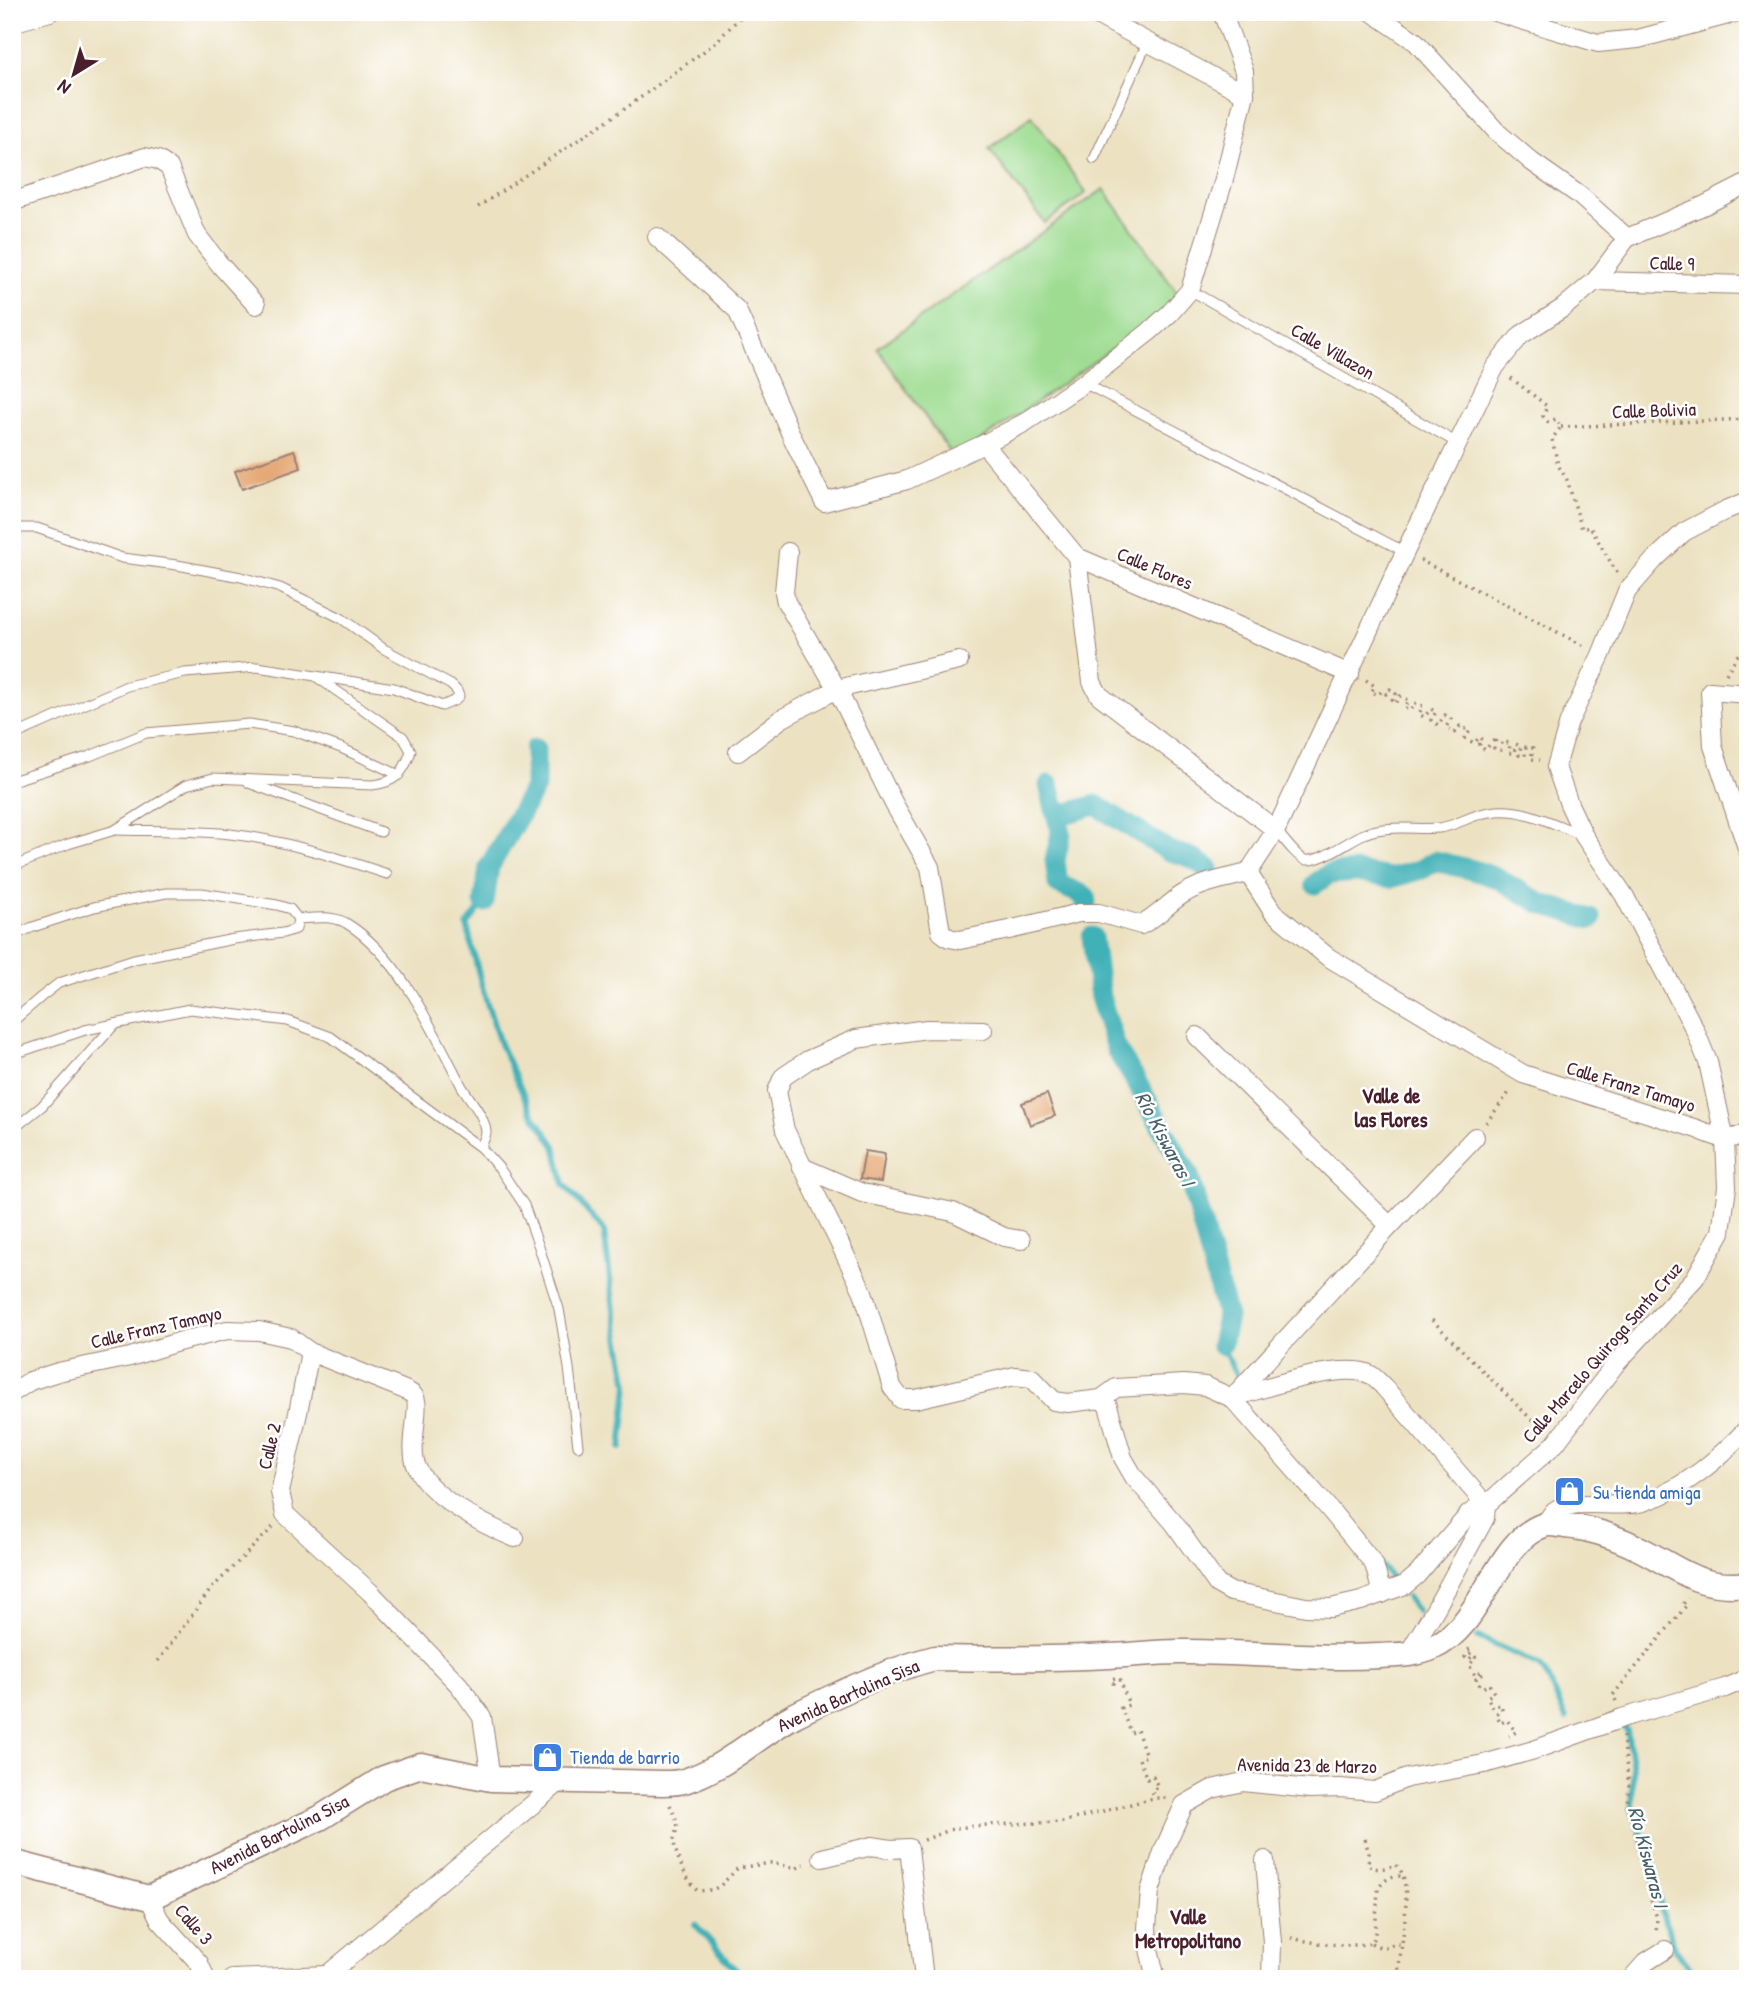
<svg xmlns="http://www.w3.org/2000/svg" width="1760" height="1991" font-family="'Patrick Hand',sans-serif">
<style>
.green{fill:#9edc91;stroke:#747e5e;stroke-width:2}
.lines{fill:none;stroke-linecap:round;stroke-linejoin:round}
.stream{stroke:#40b1b7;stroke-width:6}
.canal{stroke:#40b1b7;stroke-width:21}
.building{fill:#e5a773}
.lane-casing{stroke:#9b8076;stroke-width:11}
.street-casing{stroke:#9b8076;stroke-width:20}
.secondary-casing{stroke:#9b8076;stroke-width:27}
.path{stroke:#9b8076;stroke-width:3.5;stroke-dasharray:2 5;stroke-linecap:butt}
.lane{stroke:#fff;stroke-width:9}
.street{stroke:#fff;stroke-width:18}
.secondary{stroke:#fff;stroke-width:24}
.labels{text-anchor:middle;stroke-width:5;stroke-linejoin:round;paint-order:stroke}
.street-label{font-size:19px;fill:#4a1f2b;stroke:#fff}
.shop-label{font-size:19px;fill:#366cbe;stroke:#fff;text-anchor:start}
.neighbourhood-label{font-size:21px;font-weight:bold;fill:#4a1f2b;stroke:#fff}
.water-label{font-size:21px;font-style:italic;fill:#46616a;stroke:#fff}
</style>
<rect width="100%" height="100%" fill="#fff"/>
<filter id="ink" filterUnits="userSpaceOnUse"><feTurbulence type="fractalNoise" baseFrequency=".0143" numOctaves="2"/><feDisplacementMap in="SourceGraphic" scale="14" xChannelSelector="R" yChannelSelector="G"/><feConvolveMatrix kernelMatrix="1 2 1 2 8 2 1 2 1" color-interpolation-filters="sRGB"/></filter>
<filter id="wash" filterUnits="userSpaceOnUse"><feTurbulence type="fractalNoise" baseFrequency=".00686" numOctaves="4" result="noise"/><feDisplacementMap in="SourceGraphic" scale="28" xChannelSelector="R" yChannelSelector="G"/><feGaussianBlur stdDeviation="1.57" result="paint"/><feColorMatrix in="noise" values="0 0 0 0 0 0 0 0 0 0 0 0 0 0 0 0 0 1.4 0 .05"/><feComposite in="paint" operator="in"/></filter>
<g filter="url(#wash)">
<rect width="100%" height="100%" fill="#ece2c2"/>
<g class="green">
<polygon points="1032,116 1086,193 1045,223 989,149"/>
<polygon points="1104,189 1182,300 955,459 877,348"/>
</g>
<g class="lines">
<g class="stream">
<polyline points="484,902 467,926 482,987 500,1044 531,1111 555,1146 564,1184 604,1231 614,1310 628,1385 621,1448"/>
<polyline points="1221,1345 1238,1378"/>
<polyline points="1380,1564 1394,1582"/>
<polyline points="1407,1597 1417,1611"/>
<polyline points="1478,1637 1540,1665 1549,1680 1566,1719"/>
<polyline points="1624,1727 1627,1730 1633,1770 1632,1809 1645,1844 1665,1922 1676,1950 1698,1979"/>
<polyline points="695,1924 744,1979"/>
</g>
<g class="canal">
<polyline points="1049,785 1061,833 1055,860 1058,884 1085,896 1086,903"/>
<polyline points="1055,810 1068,813 1096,805 1169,851 1190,857 1209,869"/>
<polyline points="1315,884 1329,874 1357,872 1391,878 1422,869 1435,861 1473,870 1497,878 1540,903 1591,919"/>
<polyline points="484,902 489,867 535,787 535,749"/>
<polyline points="1092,937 1100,997 1117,1051 1133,1076 1189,1176 1227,1317 1221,1345"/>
</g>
</g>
<g id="blocks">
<g class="building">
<polygon points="294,450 301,468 242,489 235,471"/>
<polygon points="1047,1094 1055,1116 1030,1125 1022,1103"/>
<polygon points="865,1151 885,1154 881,1182 860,1179"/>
</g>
</g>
</g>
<g filter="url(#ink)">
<use href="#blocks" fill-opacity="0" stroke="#9b8076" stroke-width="2"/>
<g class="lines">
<defs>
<g id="lane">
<polyline points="1094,159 1147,43"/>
<polyline points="1190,290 1459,444"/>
<polyline points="1084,383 1405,552"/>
<polyline points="12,528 37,528 122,558 177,565 241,577 280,588 341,618 384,649 451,685 457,691 459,696 456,700 442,706 394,688 257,667 185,673 127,686 12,736"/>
<polyline points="12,781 90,756 146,733 249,724 294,731 341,748 399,775"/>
<polyline points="249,783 381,832"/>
<path d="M117 830C154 831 193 830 230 834 283 840 336 857 387 874"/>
<path d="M1276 830C1282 837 1298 859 1306 860 1322 862 1349 840 1364 834 1386 824 1416 830 1439 828 1457 826 1472 814 1490 812 1522 806 1553 824 1582 835"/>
<path d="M12 867 68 844 115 830 186 785 213 778 372 785C395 783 404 773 411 751L403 737 318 678"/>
<path d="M298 919C314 918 332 915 346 923 399 955 434 1032 461 1085 469 1099 485 1116 486 1132 486 1137 482 1143 481 1148"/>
<polyline points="12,936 33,927 94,907 166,893 202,893 277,905 290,909 298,919"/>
<polyline points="12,1022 41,997 59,983 134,959 234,939 283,933 296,929 298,919"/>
<polyline points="12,1051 17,1053 85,1030 190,1009 288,1021 331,1037 481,1148 500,1169 524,1205 539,1247 559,1309 569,1368 578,1446"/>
<polyline points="12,1130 42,1106 115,1024"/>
</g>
<g id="street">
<polyline points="1091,12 1245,94"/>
<polyline points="1372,12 1416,42 1497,132 1532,162 1579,195 1627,238"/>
<polyline points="1495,12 1598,43 1638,39 1739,12"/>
<polyline points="12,23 50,12"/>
<polyline points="12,202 145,157 158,160 169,167 197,235 221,266 256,305"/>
<polyline points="657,237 737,310 792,437 824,502 907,480 984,444 1024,423 1084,383 1149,332 1170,313 1190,290 1223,183 1245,94 1244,71 1222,12"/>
<polyline points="1595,281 1748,285"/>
<polyline points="984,444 1077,557 1350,674"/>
<path d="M788 552 784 592 786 602 837 689 894 804 930 867 941 932 949 938 960 940 1009 930 1079 913H1099L1141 925C1158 917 1169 902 1185 893 1203 882 1228 878 1248 873L1276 830 1405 552 1495 367 1521 335 1563 308 1595 281 1627 238 1705 205 1748 183"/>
<polyline points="1077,557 1092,682 1099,695 1276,830"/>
<polyline points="1748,694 1710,691 1713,746 1748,851"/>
<polyline points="738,752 781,719 837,689 959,661"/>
<path d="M1248 873 1273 912 1328 957 1523 1074 1697 1129C1717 1137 1727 1144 1748 1132"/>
<polyline points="983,1030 927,1029 856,1039 808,1060 783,1077 777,1091 785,1130 863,1292 892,1387 901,1399 916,1399 1015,1376 1032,1378 1054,1401 1068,1403 1101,1399 1108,1406 1123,1458 1134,1477 1174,1523 1217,1584 1231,1592 1306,1607 1331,1608 1361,1601 1405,1585 1417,1575 1469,1514 1477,1508 1486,1505"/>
<polyline points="1197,1036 1390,1226"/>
<polyline points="802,1167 862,1193 953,1212 1004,1237 1021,1240"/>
<polyline points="310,1352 298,1413 280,1492 285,1514 370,1592 459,1685 482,1717 491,1779"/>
<path d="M12 1393 30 1381 58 1372 130 1357 178 1342 227 1330 259 1331 291 1338 310 1352 405 1390C408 1392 412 1393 414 1396 422 1405 408 1446 416 1465 427 1496 486 1526 515 1538"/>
<polyline points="1232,1398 1390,1226 1475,1137"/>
<path d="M1232 1398C1261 1389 1344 1360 1371 1375 1375 1378 1380 1383 1383 1386L1486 1505"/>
<polyline points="1101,1399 1116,1388 1184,1384 1205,1386 1232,1398 1331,1511 1374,1564 1382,1594"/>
<path d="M1545 1524C1548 1520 1551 1514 1554 1511 1573 1497 1621 1510 1646 1501 1686 1488 1719 1458 1748 1428"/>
<polyline points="1408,1654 1436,1608 1485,1518 1486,1505 1555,1444 1614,1366 1695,1278 1721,1232 1727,1187 1725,1140 1708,1062 1695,1030 1624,895 1584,836 1569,804 1556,767 1569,722 1601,655 1627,591 1655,559 1684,532 1726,510 1748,501"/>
<polyline points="822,1858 872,1846 891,1849 909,1848 924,1979"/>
<polyline points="1265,1860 1272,1942 1271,1979"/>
<polyline points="149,1898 160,1920 199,1963 206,1979"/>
<polyline points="232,1979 327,1975"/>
<polyline points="327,1979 327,1975 562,1780"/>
<polyline points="1156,1979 1149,1949 1147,1928 1150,1891 1164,1849 1184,1805 1212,1789 1243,1782 1310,1789 1340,1788 1375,1791 1407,1778 1484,1764 1534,1750 1622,1718 1725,1688 1748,1678"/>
<polyline points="1631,1979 1646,1962 1665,1950"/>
</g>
<path id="secondary" d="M12 1862 149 1898 320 1818 384 1778 421 1765 491 1779 663 1783C669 1783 677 1783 684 1781 725 1769 758 1735 795 1715 837 1694 890 1669 935 1658 993 1659 1052 1659 1110 1656 1133 1655 1156 1652 1179 1652 1246 1651 1313 1660 1380 1656 1396 1655 1416 1655 1432 1648 1485 1625 1494 1542 1544 1525 1549 1523 1558 1525 1565 1526 1591 1528 1616 1537 1640 1549 1680 1569 1699 1590 1748 1584"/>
</defs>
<use href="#lane" class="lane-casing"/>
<use href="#street" class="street-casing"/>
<use href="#secondary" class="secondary-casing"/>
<g class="path">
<polyline points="478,207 629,106 715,43 745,12"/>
<polyline points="1511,378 1547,406 1543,416 1548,422 1556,419 1561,427 1552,439 1558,465 1567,480 1582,529 1590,527 1617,573"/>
<polyline points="1561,427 1748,419"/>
<polyline points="1420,560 1584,646"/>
<polyline points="1726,674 1737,656 1748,650"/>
<polyline points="1366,680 1375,686 1371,692 1378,695 1382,691 1386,694 1390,689 1396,694 1392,700 1395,703 1400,696 1409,700 1404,708 1411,710 1414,703 1423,706 1419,714 1424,717 1431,709 1436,712 1431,720 1438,725 1445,715 1451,719 1446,727 1455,733 1460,726 1470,731 1465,738 1474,743 1480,737 1483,740 1479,745 1485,750 1496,738 1494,748 1501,750 1502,742 1510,743 1509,753 1514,753 1516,744 1521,746 1519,755 1525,756 1526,747 1533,748 1531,759 1540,760"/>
<polyline points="1486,1123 1511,1090"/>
<polyline points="1432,1320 1542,1430"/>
<polyline points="1468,1650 1470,1649 1472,1652 1465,1657 1468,1660 1474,1655 1476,1658 1469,1665 1475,1675 1482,1671 1483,1674 1476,1679 1482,1688 1489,1684 1494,1693 1487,1697 1493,1708 1500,1704 1502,1709 1496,1714 1501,1723 1507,1720 1516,1732 1509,1736"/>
<polyline points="158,1661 211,1589 274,1526"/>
<polyline points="1115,1678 1112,1679 1113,1683 1120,1680 1129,1705 1121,1708 1131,1733 1137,1730 1146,1756 1139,1759 1147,1779 1153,1776 1158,1787 1152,1790 1154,1798"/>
<polyline points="1616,1701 1613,1695 1686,1606 1683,1604 1688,1598"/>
<polyline points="1623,1736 1629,1786 1627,1806 1650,1882 1651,1900 1657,1918 1656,1933"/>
<path d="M670 1805 678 1823C677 1829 675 1834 674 1840 674 1853 688 1884 698 1891L712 1890 720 1886 738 1868 771 1863 797 1868 804 1864"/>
<path d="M1365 1839 1369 1854 1368 1865C1377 1871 1386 1868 1396 1865 1417 1882 1398 1954 1398 1979"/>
<polyline points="924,1840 955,1828 987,1825 1062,1822 1154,1798 1166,1798"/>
<path d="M1291 1938C1312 1943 1350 1948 1371 1943L1375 1935 1378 1889C1384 1880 1393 1873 1403 1877"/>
<path d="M1371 1943C1389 1953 1388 1942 1402 1944"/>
</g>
<use href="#lane" class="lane"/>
<use href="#street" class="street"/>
<use href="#secondary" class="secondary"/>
</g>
</g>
<defs>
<symbol id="shop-square" viewBox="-11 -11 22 22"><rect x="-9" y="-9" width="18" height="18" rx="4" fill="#3f7fe0" stroke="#fff"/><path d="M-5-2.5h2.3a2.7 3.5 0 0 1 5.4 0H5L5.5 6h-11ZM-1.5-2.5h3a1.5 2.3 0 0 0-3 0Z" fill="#fff"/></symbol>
</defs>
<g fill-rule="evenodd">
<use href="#shop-square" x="1552" y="1474" width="35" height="35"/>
<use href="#shop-square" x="530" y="1740" width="35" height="35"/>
</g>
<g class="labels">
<g class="street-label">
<text transform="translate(1672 263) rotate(2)" y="7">Calle 9</text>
<text transform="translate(1333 351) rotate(30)" y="7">Calle Villazon</text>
<text transform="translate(1654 410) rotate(-2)" y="7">Calle Bolivia</text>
<text transform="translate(1155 568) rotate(23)" y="7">Calle Flores</text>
<text transform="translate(1631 1086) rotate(17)" y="7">Calle Franz Tamayo</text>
<text transform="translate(156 1327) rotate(-13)" y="7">Calle Franz Tamayo</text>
<text transform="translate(1602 1352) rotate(-49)" y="7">Calle Marcelo Quiroga Santa Cruz</text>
<text transform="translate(269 1446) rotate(-77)" y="7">Calle 2</text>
<text transform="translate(848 1695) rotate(-24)" y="7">Avenida Bartolina Sisa</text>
<text transform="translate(1307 1765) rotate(1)" y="7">Avenida 23 de Marzo</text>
<text transform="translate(279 1834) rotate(-27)" y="7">Avenida Bartolina Sisa</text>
<text transform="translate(194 1924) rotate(49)" y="7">Calle 3</text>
</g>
<g class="shop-label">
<text x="1593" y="1499">Su tienda amiga</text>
<text x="570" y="1764">Tienda de barrio</text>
</g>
<g class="neighbourhood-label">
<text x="1391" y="1103">Valle de<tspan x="1391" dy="24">las Flores</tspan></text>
<text x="1188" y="1924">Valle<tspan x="1188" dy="24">Metropolitano</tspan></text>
</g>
<g class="water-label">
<text transform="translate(1165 1139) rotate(62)" y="7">Río Kiswaras I</text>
<text transform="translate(1648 1857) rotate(75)" y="7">Río Kiswaras I</text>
</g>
</g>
<rect width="1760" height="1991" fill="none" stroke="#fff" stroke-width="42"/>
<g transform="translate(74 74) rotate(217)" stroke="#ffffff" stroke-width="5" paint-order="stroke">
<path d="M0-5L12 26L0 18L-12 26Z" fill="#4a1f2b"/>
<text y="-10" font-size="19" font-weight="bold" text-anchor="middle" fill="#4a1f2b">N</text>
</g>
</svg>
